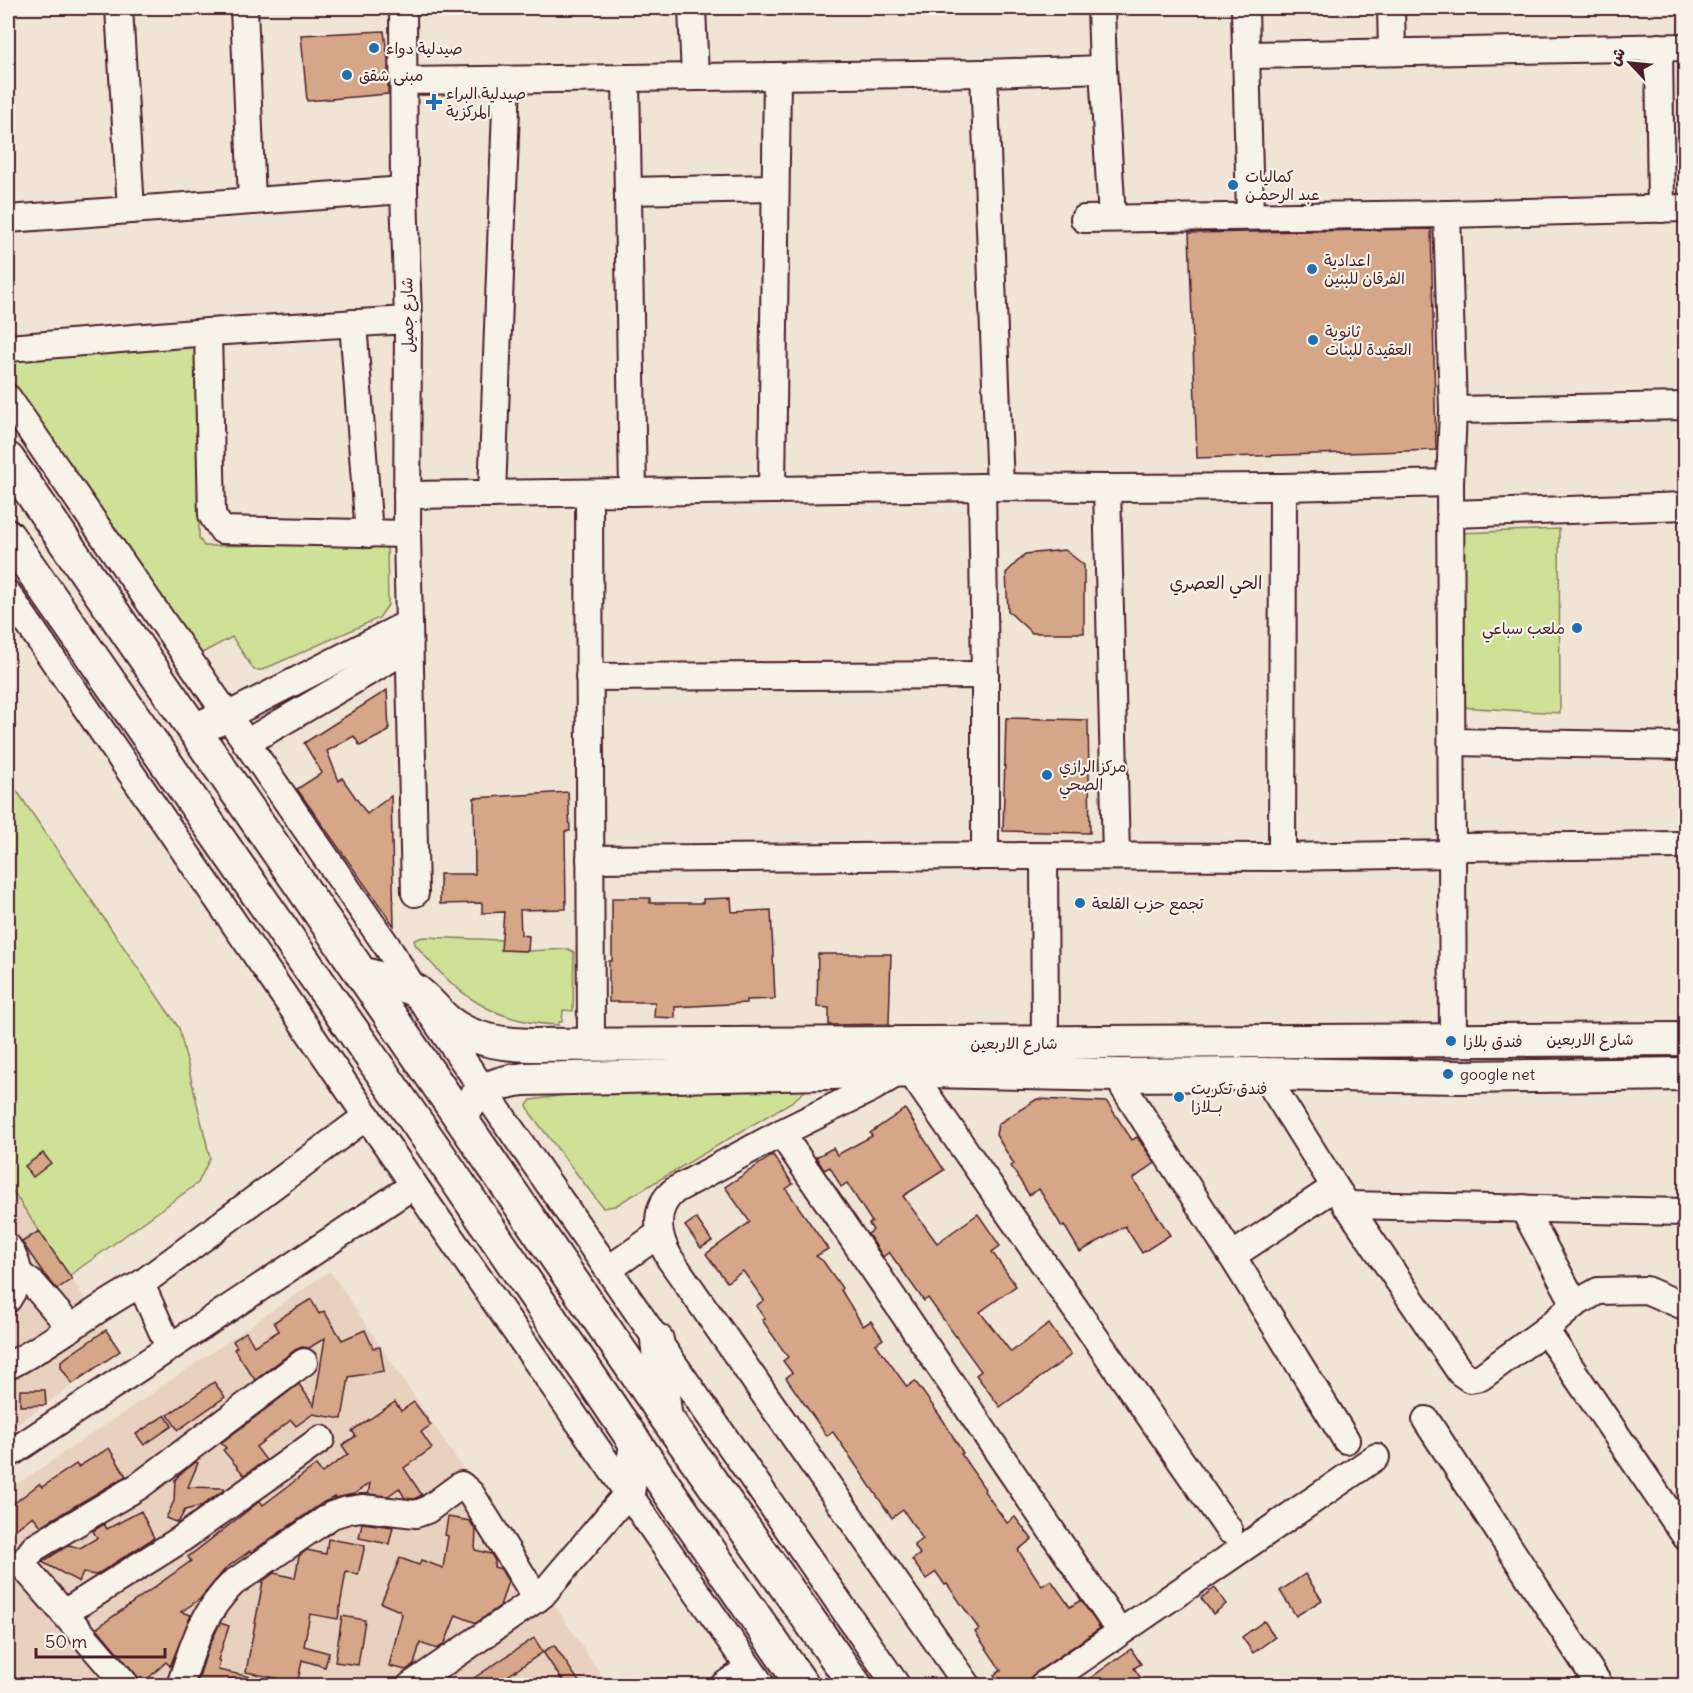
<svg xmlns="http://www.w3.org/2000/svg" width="1693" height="1693" font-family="Delius,'Playpen Sans Arabic',sans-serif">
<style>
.built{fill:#e8d1be}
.green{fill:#cee196;stroke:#8c8060;stroke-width:1.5}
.building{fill:#d6a688;stroke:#4a1f2b;stroke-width:1.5}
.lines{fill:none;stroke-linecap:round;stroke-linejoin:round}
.minor-casing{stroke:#4a1f2b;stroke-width:30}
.major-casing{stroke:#4a1f2b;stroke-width:36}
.minor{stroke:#f7f3e8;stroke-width:26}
.major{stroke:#f7f3e8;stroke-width:32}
.poi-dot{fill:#1f6fb2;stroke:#f7f3e8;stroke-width:2}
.labels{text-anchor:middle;stroke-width:4.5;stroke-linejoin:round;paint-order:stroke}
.poi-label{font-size:16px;fill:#4a1f2b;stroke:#f7f3e8;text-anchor:start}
.street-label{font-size:16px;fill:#4a1f2b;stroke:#f7f3e8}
.neighbourhood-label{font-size:18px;fill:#4a1f2b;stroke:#f7f3e8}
</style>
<rect width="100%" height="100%" fill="#f0e4d5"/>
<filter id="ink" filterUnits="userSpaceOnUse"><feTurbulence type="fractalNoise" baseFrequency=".0167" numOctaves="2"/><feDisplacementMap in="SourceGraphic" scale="12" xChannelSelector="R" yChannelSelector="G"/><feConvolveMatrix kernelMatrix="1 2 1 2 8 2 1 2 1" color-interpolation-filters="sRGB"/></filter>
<g filter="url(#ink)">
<g class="built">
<polygon points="8,1184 120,1351 8,1431"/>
<polygon points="330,1271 608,1685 8,1686 8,1490 129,1409"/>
</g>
<g class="green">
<polygon points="193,342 198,348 199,538 204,546 387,544 388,605 379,618 262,670 254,670 232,637 200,654 8,375 8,361"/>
<polygon points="1559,529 1560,713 1459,707 1460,533"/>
<polygon points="8,778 179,1028 210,1158 198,1183 69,1276 8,1184"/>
<path d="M423 937 502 940V950L528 951 568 949 574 952 573 1011 563 1010 562 1022H559L558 1025C493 1023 455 994 415 944L414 940Z"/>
<polygon points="817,1081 793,1101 615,1206 603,1208 531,1114 527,1105 531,1100 612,1088"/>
</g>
<g class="building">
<polygon points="384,31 388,60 388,94 307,101 301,35"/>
<polygon points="1431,229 1436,450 1197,458 1189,233"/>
<polygon points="1065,550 1084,565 1084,633 1032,633 1008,611 1006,573 1025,554"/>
<polygon points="387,690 389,731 360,746 354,736 327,751 339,781 342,778 367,814 391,796 394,926 297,789 322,773 304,743"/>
<polygon points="1006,718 1088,720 1090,833 1003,831"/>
<polygon points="568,792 570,831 565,831 566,909 520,910 521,935 529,936 528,951 501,950 504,912 482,913 482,903 440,904 440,874 475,874 474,798"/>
<polygon points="612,898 650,898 650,903 703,903 703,899 731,898 732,912 771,910 775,999 746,1000 746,1003 675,1007 675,1018 654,1017 655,1002 609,1002 609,961 612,961"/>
<polygon points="818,954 891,954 889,1024 829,1025 829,1008 817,1007"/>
<polygon points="1037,1099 1107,1102 1132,1140 1137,1137 1155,1163 1133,1179 1170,1235 1142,1253 1125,1226 1080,1252 1064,1225 1062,1227 1039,1189 1029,1195 1011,1166 1014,1164 996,1135 998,1124"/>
<polygon points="905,1109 944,1170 903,1196 937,1243 978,1214 1000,1246 992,1252 1016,1286 980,1312 1011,1352 1049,1324 1071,1355 1000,1407 976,1375 981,1371 928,1298 924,1301 889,1252 883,1257 868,1234 873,1230 869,1224 872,1222 847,1183 841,1187 830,1167 824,1170 816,1157 833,1148 837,1155 872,1136 870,1133"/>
<polygon points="43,1153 51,1163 33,1177 25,1166"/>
<polygon points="773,1155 793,1184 786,1189 828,1249 816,1256 823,1261 842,1288 841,1290 863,1326 871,1321 883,1339 876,1344 907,1387 915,1381 943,1420 963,1453 961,1454 985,1489 984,1491 1007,1523 1015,1517 1032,1539 1018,1550 1042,1586 1051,1580 1070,1607 1081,1600 1100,1628 1034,1674 1029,1679 1027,1686 1002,1686 994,1675 1001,1670 975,1632 979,1629 947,1584 945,1585 936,1572 926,1579 912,1560 920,1554 914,1545 923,1539 903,1510 892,1518 833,1432 827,1436 786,1378 792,1373 783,1361 788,1357 762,1320 765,1319 756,1306 764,1300 743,1271 727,1282 706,1254 750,1222 725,1187"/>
<polygon points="696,1218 712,1241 701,1248 685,1226"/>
<polygon points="39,1231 72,1279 57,1289 44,1274 22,1242"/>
<polygon points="311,1299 319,1314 324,1311 342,1340 365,1330 373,1348 380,1347 384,1371 349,1377 342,1419 313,1414 296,1426 291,1420 256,1447 266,1460 244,1475 223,1450 226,1448 221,1443 299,1384 314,1406 325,1338 309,1348 302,1347 295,1350 255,1380 234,1349 237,1347 233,1341 246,1332 254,1346 279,1331 274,1322"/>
<polygon points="106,1330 120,1351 72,1384 61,1367 61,1361"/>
<polygon points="214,1382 225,1397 178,1430 168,1415"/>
<polygon points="20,1390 45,1390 46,1405 20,1406"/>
<polygon points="395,1402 401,1411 414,1402 431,1425 421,1432 432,1448 404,1468 422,1495 414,1499 405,1498 399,1488 388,1496 368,1494 370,1483 354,1494 335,1498 335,1497 324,1502 251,1552 250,1551 226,1568 200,1599 181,1612 191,1615 171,1664 170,1666 166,1662 143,1683 97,1628 191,1561 188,1557 260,1501 263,1505 316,1465 322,1473 348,1454 342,1445 356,1436 352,1431"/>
<polygon points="165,1415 172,1426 144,1445 136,1434"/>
<polygon points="109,1448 126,1476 41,1526 33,1516 8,1535 8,1508 39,1484 42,1487 76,1464 78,1467"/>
<polygon points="196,1462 198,1463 188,1487 224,1488 224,1490 201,1506 185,1510 178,1523 166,1518 174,1501 175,1480 179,1475"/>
<polygon points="141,1511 154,1538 96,1575 83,1573 79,1582 42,1562 69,1545 80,1548 97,1538 93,1531 104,1524 107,1529"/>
<polygon points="448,1517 470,1521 476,1531 475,1550 491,1554 495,1561 494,1567 501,1569 508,1581 500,1606 476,1623 456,1615 445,1643 437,1649 420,1643 414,1665 406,1670 389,1666 402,1614 400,1613 400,1611 381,1603 400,1558 419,1565 421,1560 443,1568 448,1536 445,1535"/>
<polygon points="362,1523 393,1527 389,1544 359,1538"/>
<polygon points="328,1539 365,1545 358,1575 346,1571 338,1619 310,1614 304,1646 329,1653 325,1667 302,1660 297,1686 274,1686 276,1678 246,1672 263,1581 274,1573 295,1578 299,1556 307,1550 326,1554"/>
<polygon points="1305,1574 1322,1600 1296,1616 1280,1591"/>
<polygon points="1215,1588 1226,1604 1213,1614 1201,1598"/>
<polygon points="342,1616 365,1620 358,1665 335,1662"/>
<polygon points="1264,1621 1275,1637 1253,1653 1242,1637"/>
<polygon points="220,1623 229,1626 218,1660 220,1661 218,1670 261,1679 261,1686 196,1686 208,1649"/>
<polygon points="534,1638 543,1652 493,1686 462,1686"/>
<polygon points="554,1645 582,1686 566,1686 543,1652"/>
<polygon points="1131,1649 1141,1664 1134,1668 1146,1686 1079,1686"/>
</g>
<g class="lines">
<defs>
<g id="minor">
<polyline points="119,8 131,210"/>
<polyline points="244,8 252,201"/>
<polyline points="403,8 404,190 408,320 407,534 415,893"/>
<polyline points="692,8 695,77"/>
<polyline points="1101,8 1103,69 1112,218"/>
<polyline points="1245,8 1250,215"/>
<polyline points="1391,8 1392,52"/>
<polyline points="1659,47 1661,209"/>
<polyline points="1247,55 1686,47"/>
<polyline points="984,73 1000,487"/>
<polyline points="626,78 633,492"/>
<polyline points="404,81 984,73 1103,69"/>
<polyline points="628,191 775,188"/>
<polyline points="1447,214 1453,410 1450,483 1453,1040"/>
<polyline points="8,219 404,190"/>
<polyline points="1084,219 1447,214 1686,208"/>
<polyline points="353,323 369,534"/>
<polyline points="208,332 212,515 222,530 407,534"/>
<polyline points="8,348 208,332 408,320"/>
<polyline points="8,398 387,946 415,991 897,1686"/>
<polyline points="1453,410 1686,406"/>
<polyline points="1107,488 1116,856"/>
<polyline points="772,490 777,76"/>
<polyline points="492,494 507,80"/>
<polyline points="589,494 591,1045"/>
<polyline points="407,495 982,487 1107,488 1283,487 1450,483"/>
<polyline points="1451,514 1686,506"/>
<polyline points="8,594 414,1185 762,1686"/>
<polyline points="589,677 985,675"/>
<polyline points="227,716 409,623"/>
<polyline points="1452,742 1686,746"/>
<polyline points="246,743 409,648"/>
<polyline points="985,856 1282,857 1453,854 1462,847 1686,845"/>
<polyline points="1282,857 1283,487"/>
<polyline points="1044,858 1045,1043"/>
<polyline points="590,859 985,856 985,675 982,487"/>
<polyline points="910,1071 1229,1530"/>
<path d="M899 1072 872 1088 781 1133 675 1190C652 1208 657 1236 670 1259L968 1686"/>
<polyline points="1264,1074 1335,1187"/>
<polyline points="1119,1075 1124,1088 1232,1256 1346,1440"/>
<polyline points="781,1133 1110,1617"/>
<polyline points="1346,1205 1686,1212"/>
<polyline points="1523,1208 1575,1304"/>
<path d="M8 1247C21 1268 22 1278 8 1299"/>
<polyline points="1232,1256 1335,1187 1460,1372 1470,1379 1481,1377 1545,1330 1575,1304 1598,1291 1646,1290 1686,1307"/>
<polyline points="609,1269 659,1234"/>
<polyline points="19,1274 34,1285 71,1328"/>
<polyline points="141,1284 367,1116"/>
<polyline points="1545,1330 1686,1537"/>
<path d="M8 1366C55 1343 94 1308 141 1284L169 1347"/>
<polyline points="1426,1420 1600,1686"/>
<polyline points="8,1455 414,1185"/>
<polyline points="64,1613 25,1568 25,1560 34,1548 139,1486 304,1362"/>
<polyline points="127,1686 64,1613 180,1540 321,1439"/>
<path d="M180 1686C193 1646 202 1613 233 1583L332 1515 348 1510 362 1508 416 1514 427 1510 461 1485 471 1494 537 1599"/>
<polyline points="410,1686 542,1595 628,1493"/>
<polyline points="723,1686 749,1668"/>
<polyline points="1042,1686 1376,1457"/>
</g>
<g id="major">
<polyline points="8,459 665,1416 856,1686"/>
<polyline points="8,536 440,1156 636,1444 803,1686"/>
<polyline points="195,729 227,716"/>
<path d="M362 973C376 978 404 984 416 991 427 999 436 1011 446 1020 470 1040 501 1044 530 1045L1686 1039"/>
<path d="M461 1118C476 1089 493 1083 524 1079L926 1071 1119 1075 1264 1074 1462 1077 1686 1074"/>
<polyline points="657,1340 665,1412"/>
<polyline points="628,1493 636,1444"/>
</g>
</defs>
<use href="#minor" class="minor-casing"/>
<use href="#major" class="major-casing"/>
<use href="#minor" class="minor"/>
<use href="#major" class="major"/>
</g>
</g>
<g class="poi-dot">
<circle cx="374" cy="48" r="6"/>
<circle cx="347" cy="75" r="6"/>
<path d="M431 93h6v6h6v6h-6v6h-6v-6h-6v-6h6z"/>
<circle cx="1233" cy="185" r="6"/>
<circle cx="1312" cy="269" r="6"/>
<circle cx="1313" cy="340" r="6"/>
<circle cx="1577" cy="628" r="6"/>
<circle cx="1047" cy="775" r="6"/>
<circle cx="1080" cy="903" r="6"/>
<circle cx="1451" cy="1041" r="6"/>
<circle cx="1448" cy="1074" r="6"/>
<circle cx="1179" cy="1097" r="6"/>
</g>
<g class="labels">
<g class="poi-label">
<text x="386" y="54">صيدلية دواء</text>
<text x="359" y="81">مبنى شقق</text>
<text x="446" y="99">صيدلية البراء<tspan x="446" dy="18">المركزية</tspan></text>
<text x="1245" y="182">كماليات<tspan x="1245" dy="18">عبد الرحمـن</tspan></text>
<text x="1324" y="266">اعدادية<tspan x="1324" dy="18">الفرقان للبنين</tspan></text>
<text x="1325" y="337">ثانوية<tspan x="1325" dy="18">العقيدة للبنات</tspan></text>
<text x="1565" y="634" text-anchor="end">ملعب سباعي</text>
<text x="1059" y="772">مركز الرازي<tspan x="1059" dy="18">الصحي</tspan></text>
<text x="1092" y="909">تجمع حزب القلعة</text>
<text x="1463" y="1047">فندق بلازا</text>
<text x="1460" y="1080">google net</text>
<text x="1191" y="1094">فندق تـكريت<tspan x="1191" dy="18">بــلازا</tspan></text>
</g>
<g class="street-label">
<text transform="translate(407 315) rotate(-91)" y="6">شارع جميل</text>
<text x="1590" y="1045">شارع الاربعين</text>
<text x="1014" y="1049">شارع الاربعين</text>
</g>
<g class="neighbourhood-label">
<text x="1216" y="589">الحي العصري</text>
</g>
</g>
<rect width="1693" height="1693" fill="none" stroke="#f7f3e8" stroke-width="30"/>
<rect x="15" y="15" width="1663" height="1663" fill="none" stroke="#4a1f2b" stroke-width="2" filter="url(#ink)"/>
<g transform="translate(1630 63) rotate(296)" stroke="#f7f3e8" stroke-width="4.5" paint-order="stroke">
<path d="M0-4.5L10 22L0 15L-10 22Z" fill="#4a1f2b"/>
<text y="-9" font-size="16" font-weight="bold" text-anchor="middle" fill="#4a1f2b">ش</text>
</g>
<path d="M36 1648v9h129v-9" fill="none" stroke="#4a1f2b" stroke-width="3"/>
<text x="45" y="1648" font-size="18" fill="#4a1f2b" stroke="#f7f3e8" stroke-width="4.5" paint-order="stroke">50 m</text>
</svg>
